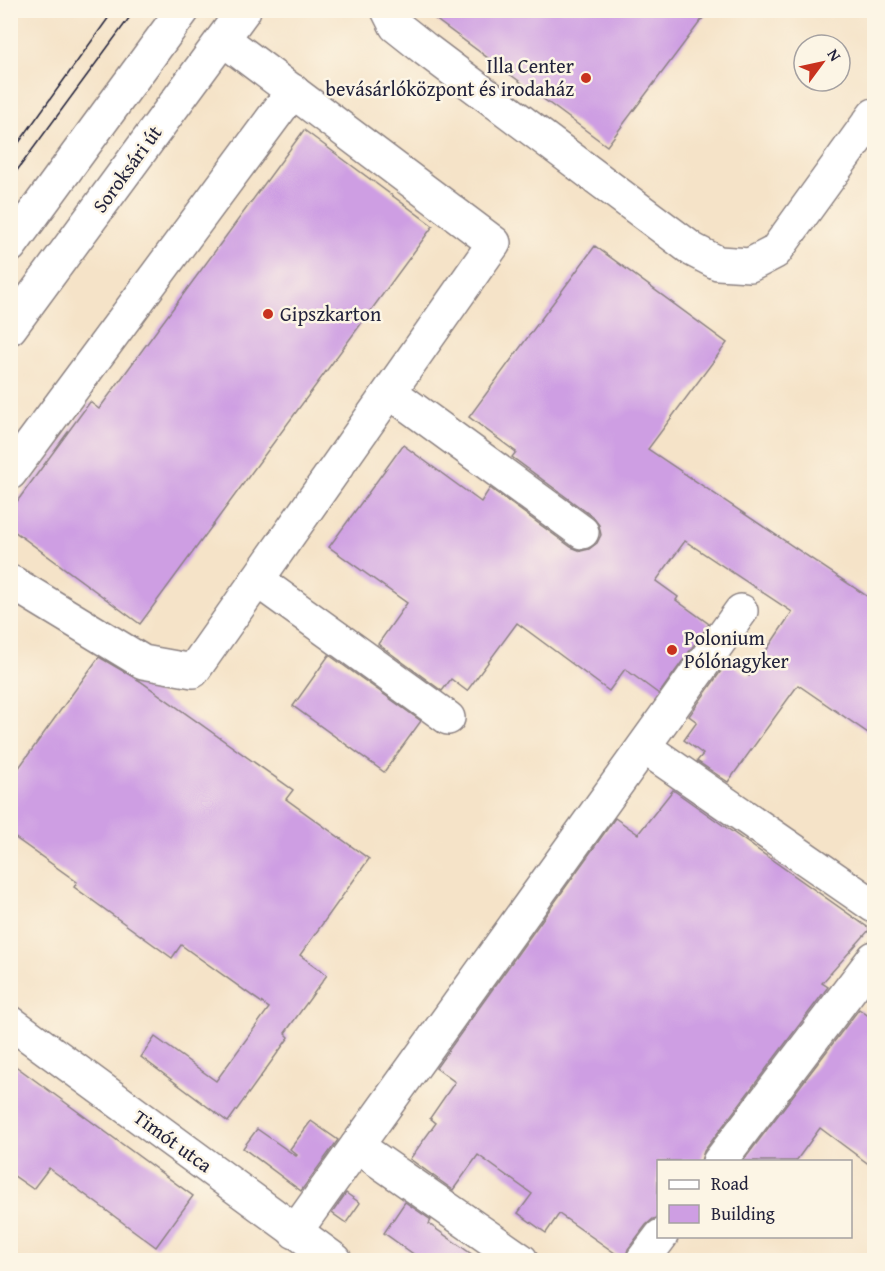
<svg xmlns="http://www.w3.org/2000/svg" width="885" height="1271" font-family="'Gentium Book Plus',serif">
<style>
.building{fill:#ce9ee3}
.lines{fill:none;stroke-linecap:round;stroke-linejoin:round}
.minor-casing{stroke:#8c8282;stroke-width:36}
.major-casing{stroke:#8c8282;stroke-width:36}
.minor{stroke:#fff;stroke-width:33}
.major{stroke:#fff;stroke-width:33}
.tram{stroke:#22223b;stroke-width:1.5}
.poi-dot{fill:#c8321e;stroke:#fcf5e5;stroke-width:2}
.labels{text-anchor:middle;stroke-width:5;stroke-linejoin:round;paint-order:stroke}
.poi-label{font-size:20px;fill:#22223b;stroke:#fcf5e5;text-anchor:start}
.street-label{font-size:20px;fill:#22223b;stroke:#fcf5e5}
</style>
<rect width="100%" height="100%" fill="#fcf5e5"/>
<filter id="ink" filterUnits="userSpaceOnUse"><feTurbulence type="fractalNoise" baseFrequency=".0167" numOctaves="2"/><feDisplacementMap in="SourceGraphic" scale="12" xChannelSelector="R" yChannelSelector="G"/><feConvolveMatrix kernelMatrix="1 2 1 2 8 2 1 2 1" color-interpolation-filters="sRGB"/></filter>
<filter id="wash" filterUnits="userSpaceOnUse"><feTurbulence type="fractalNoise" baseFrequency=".008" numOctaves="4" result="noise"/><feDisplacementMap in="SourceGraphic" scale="24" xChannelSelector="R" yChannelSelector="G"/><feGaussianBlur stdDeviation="1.35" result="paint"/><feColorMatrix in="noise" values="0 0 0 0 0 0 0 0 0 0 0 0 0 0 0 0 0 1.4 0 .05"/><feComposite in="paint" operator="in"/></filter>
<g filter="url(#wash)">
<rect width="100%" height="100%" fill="#f5e3c8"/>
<g id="blocks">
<g class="building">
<polygon points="423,10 709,10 607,146"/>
<polygon points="304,130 433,226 140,624 10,528 10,511 90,402 99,409"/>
<polygon points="595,246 727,343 648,449 874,601 874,737 798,685 728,782 697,761 703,754 684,740 697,722 689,716 728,661 749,676 792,612 685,541 656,581 678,597 676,600 709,624 659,694 625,669 609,691 517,623 467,691 451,679 442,691 378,644 407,603 329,547 403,445 481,502 490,488 571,547 581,551 589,549 597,543 601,535 599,525 593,517 512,457 516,452 469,417"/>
<polygon points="329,655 421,721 384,772 293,706"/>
<polygon points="99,657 140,681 293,790 286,799 369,859 300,955 327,975 285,1033 289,1037 228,1122 141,1057 155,1037 216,1081 269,1008 181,945 172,958 74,887 77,882 10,834 10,780"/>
<polygon points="673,790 870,929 822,983 828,987 704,1151 701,1161 658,1161 658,1218 653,1219 646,1225 628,1249 625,1260 559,1214 546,1233 518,1213 532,1194 478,1155 453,1190 410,1159 436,1123 430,1118 455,1082 436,1068 615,818 638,834"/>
<polygon points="859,1009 874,1020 874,1168 820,1128 796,1161 743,1161"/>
<polygon points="10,1062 193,1196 156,1247 49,1168 33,1189 10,1173"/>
<polygon points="311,1121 338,1140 301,1191 243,1148 257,1129 296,1156 297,1155 290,1149"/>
<polygon points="346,1193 360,1203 346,1223 332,1213"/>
<polygon points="405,1202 431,1220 429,1224 480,1260 422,1260 384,1233"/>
</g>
</g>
</g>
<g filter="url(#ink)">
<use href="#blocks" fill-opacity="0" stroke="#8c8282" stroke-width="1.5"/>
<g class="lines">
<defs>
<g id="minor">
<polyline points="388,10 396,26 425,49 693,250 718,263 750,265 775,252 874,115"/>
<polyline points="390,392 582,532"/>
<polyline points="10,473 293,91"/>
<polyline points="257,580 448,718"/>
<polyline points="10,587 13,583 143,662 193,671 494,243 223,39"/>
<polyline points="644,747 874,906"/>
<polyline points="10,1022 335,1260"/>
<polyline points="357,1146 521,1260"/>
<polyline points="719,1162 874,958"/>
<polyline points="295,1232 741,611"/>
<polyline points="643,1260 661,1236"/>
</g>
<g id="major">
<polyline points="10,246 183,10"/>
<polyline points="10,328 244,10"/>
</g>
</defs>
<use href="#minor" class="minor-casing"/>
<use href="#major" class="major-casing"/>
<use href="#minor" class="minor"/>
<use href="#major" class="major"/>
<g class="tram">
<polyline points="10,155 114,10"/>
<polyline points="10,180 135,10"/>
</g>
</g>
</g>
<g class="poi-dot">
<circle cx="586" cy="78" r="6"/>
<circle cx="268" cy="314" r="6"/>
<circle cx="672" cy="650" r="6"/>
</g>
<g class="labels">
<g class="poi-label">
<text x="574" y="73" text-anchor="end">Illa Center<tspan x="574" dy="23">bevásárlóközpont és irodaház</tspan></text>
<text x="280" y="321">Gipszkarton</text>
<text x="684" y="645">Polonium<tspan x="684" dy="23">Pólónagyker</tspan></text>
</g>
<g class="street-label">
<text transform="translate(127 169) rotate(-54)" y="7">Soroksári út</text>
<text transform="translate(173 1141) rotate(36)" y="7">Timót utca</text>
</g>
</g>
<rect width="885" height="1271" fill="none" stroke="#fcf5e5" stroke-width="36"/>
<rect x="657" y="1160" width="195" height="78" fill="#fcf5e5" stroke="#a5a1a1" stroke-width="1.5"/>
<rect x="669" y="1180" width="30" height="9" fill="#ffffff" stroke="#a5a1a1" stroke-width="1.5"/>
<text x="711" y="1190" font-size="18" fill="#22223b">Road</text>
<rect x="669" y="1205" width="30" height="18" fill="#ce9ee3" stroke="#a5a1a1" stroke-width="1.5"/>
<text x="711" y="1220" font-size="18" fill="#22223b">Building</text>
<g transform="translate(822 63) rotate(57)"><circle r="28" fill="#fcf5e5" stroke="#a5a1a1" stroke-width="1.5"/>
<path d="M0-4.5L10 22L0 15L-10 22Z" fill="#c8321e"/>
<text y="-9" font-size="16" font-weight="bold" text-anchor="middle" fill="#22223b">N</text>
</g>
</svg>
